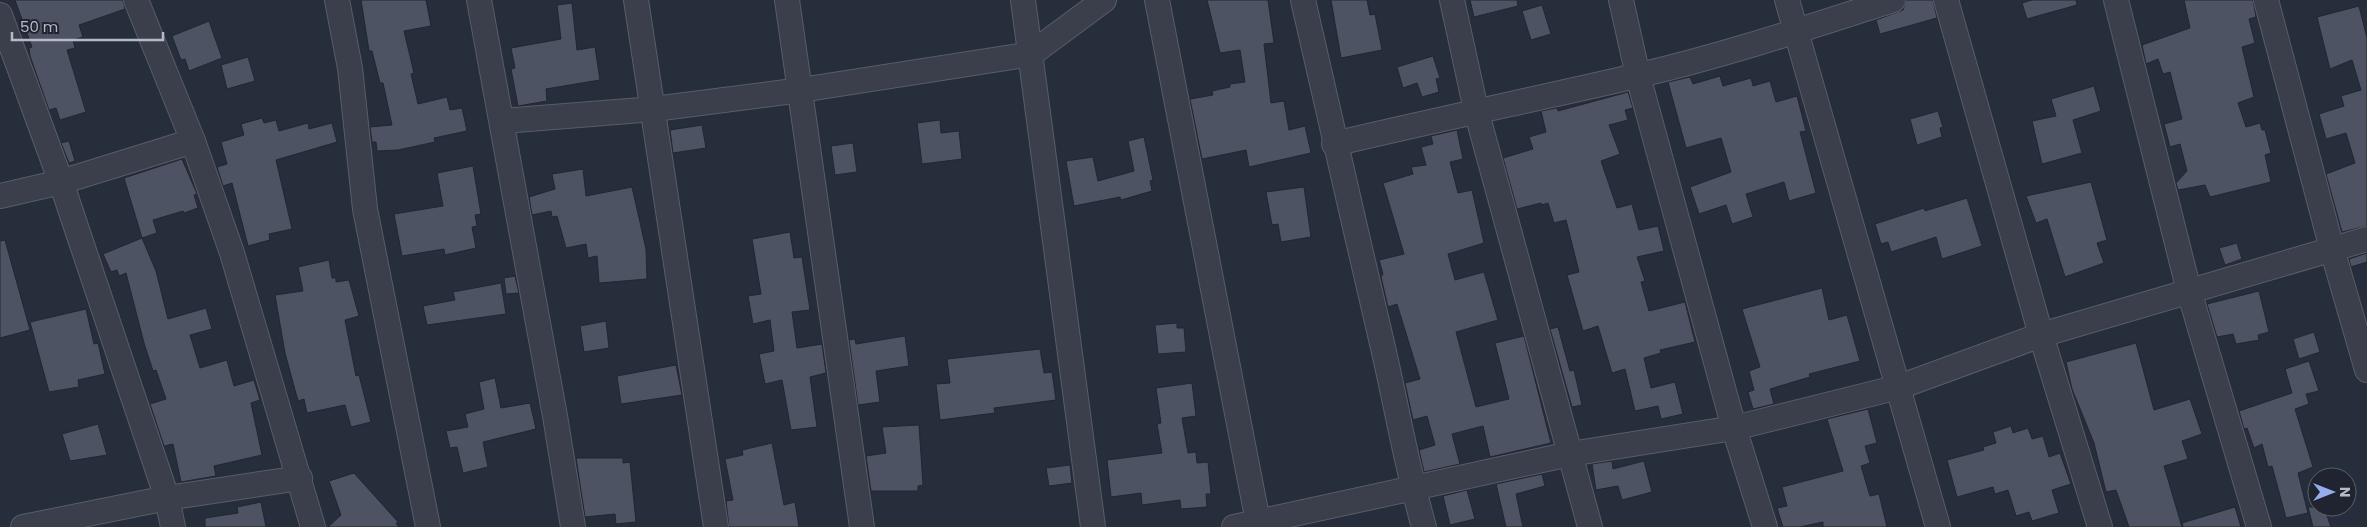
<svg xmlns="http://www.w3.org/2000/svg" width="2367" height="527" font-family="Poppins,sans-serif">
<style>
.building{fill:#4d5363;stroke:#212632}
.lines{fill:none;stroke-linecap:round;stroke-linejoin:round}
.minor-casing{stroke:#585d69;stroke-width:26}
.minor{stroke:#3a3f4b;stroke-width:24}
</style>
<rect width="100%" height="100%" fill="#262d3b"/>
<g class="building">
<polygon points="15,0 123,0 125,9 79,25 83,37 73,40 75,48 67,50 86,112 60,120 56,108 49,110 30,56 29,48 32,47"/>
<polygon points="361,0 426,0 431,26 404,31 414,73 411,74 418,104 447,97 450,110 462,108 467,131 434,138 435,142 398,150 377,151 376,142 372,142 370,127 392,125 383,83 380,83 372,51 369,51"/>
<polygon points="1207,0 1268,0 1274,43 1264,44 1271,103 1284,101 1289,130 1305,126 1311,153 1249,167 1246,150 1202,159 1190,99 1213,95 1212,91 1230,87 1230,84 1245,82 1240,50 1220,53"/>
<polygon points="1331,0 1367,0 1370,15 1375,14 1382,50 1341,58"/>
<polygon points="1470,0 1517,0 1518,6 1474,17"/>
<polygon points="1906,0 1933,0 1937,18 1880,34 1876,20 1903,10"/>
<polygon points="2032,0 2076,0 2077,5 2027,19 2022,3"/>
<polygon points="2184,0 2253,0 2256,17 2249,19 2255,43 2242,47 2254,97 2238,103 2246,127 2260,123 2262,130 2265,130 2271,153 2265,155 2271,182 2210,197 2205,185 2178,190 2176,183 2187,171 2180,144 2170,147 2164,124 2182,119 2170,72 2163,74 2158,59 2146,64 2142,45 2190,28"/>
<polygon points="572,3 577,50 595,47 600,80 546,89 547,101 518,106 511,69 515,68 511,48 561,39 557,5"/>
<polygon points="1542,5 1551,34 1531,40 1522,11"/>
<polygon points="2359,6 2367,38 2367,226 2342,232 2326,174 2355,163 2346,133 2326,139 2319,114 2344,106 2341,96 2361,90 2352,60 2330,69 2317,17"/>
<polygon points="209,21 222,58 189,71 185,59 181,60 172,36"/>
<polygon points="1433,56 1440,78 1436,79 1439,92 1422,97 1417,83 1403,88 1397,67"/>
<polygon points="248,57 255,81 227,89 221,65"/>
<polygon points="1720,76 1723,86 1751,78 1753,86 1770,81 1776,102 1797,96 1806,131 1800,132 1816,193 1789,201 1784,182 1746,194 1753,217 1732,224 1726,205 1699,214 1690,187 1731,172 1721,138 1686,148 1668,82 1690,77 1693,84"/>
<polygon points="2094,86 2101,111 2073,120 2082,153 2042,164 2032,121 2056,116 2051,99"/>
<polygon points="1628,92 1633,108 1625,110 1628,120 1609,125 1620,154 1601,161 1617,208 1632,204 1639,230 1658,226 1664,251 1637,257 1645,281 1641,282 1649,311 1685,302 1695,342 1660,350 1661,353 1644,358 1651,388 1675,382 1683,414 1661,419 1658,406 1635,411 1625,369 1612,373 1598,326 1583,331 1567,275 1579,272 1566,220 1554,223 1548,203 1542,205 1541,203 1517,209 1503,158 1533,149 1529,137 1546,132 1541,111 1557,108 1558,111"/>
<polygon points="1938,111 1943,127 1940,128 1942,137 1917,145 1910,119"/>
<polygon points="262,118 264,123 276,120 279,131 308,123 309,129 332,123 337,142 276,160 292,229 269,234 270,240 248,246 232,183 223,186 217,167 227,164 221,142 244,135 241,124"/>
<polygon points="940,120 941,133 959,131 962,159 922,164 917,123"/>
<polygon points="702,125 706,148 673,153 670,130"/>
<polygon points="1457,130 1463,159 1450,162 1458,193 1472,190 1484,243 1448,254 1455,280 1484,272 1498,320 1456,332 1476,407 1509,399 1495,343 1524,336 1551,443 1490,457 1483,426 1452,434 1460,464 1424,472 1419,450 1435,445 1427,416 1413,420 1405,383 1420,379 1397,304 1388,307 1381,277 1383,274 1379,260 1404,254 1383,183 1413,174 1411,167 1426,165 1421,147 1433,144 1431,136"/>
<polygon points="1144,137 1153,180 1150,181 1152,191 1121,200 1120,197 1074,206 1066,161 1093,157 1098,181 1134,171 1128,141"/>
<polygon points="69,141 75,161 69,163 61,143"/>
<polygon points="853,143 857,172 835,175 831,146"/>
<polygon points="182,159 197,194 194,195 198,208 184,213 183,211 153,220 157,233 142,238 124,178"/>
<polygon points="473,166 481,214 475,215 477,226 472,227 476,248 445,255 444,249 402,256 394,214 443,206 437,173"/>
<polygon points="583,169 586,196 632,187 646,249 647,279 599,283 597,256 588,258 586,244 566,248 557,216 552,217 551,211 532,215 529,197 555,189 552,174"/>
<polygon points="2091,182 2107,240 2097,243 2104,263 2065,277 2047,219 2036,223 2026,196"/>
<polygon points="1304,187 1311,237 1281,242 1278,224 1272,225 1266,192"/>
<polygon points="1967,198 1982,246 1942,259 1936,237 1891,252 1888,242 1881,244 1875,224 1924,208 1925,211"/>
<polygon points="790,232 794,258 802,257 810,310 792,312 797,348 822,344 826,373 810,377 817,427 791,430 782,380 765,384 759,354 774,351 770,320 753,324 748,296 761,294 752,239"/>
<polygon points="142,238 156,271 168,319 206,308 212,329 190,335 200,368 227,360 234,386 254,380 260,400 251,403 262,455 214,466 216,476 181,482 173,444 164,446 150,404 166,399 156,370 153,371 144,343 126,273 119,276 117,270 111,272 103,254"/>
<polygon points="5,240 30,330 0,338 0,241"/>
<polygon points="2237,243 2242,259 2225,265 2219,248"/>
<polygon points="2367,253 2367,262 2351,267 2349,259"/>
<polygon points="329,260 332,278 336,278 336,282 349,280 359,316 345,320 356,376 359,375 371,422 351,427 345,405 307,413 304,399 298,401 285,353 275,295 303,291 298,267"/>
<polygon points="515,276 519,293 506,294 504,278"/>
<polygon points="501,283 506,314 427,325 423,306 455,300 453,292"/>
<polygon points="1822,288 1829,320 1847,315 1860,361 1809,374 1810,377 1770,389 1774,404 1753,409 1748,392 1754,390 1749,371 1760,367 1742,309"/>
<polygon points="2259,291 2269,332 2258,335 2259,340 2236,344 2233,334 2217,337 2207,304"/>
<polygon points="86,309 94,344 98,343 105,374 78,380 79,387 49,392 30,322"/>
<polygon points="606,321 609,348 584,352 580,326"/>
<polygon points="1177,323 1177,328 1184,328 1186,352 1158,354 1155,325"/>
<polygon points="1558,327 1570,371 1574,370 1582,405 1572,407 1550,329"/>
<polygon points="2314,332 2320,352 2299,359 2293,339"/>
<polygon points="905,336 909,366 876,371 880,402 858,405 849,340 855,339 856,344"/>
<polygon points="2136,343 2154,410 2190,399 2202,434 2182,441 2188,459 2164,466 2182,527 2129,527 2116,490 2106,492 2094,443 2072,389 2066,362"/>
<polygon points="1040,349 1044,373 1052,372 1056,400 994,408 995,413 940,420 936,384 950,383 947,359"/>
<polygon points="2309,361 2319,391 2306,394 2309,404 2295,409 2313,467 2298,473 2308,513 2286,518 2272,466 2268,467 2262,444 2254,448 2247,428 2244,429 2239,411 2292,393 2285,369"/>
<polygon points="676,365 682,395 621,404 617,376"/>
<polygon points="495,378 501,408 530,403 536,429 483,442 488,467 463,473 457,447 450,448 446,431 468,427 465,414 484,409 479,382"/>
<polygon points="1192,383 1196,416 1182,418 1188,453 1196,452 1197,463 1208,462 1211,494 1206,494 1207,507 1181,509 1180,500 1142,505 1141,493 1111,497 1107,460 1162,453 1157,424 1161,423 1156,388"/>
<polygon points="1868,409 1877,443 1865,446 1870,463 1861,466 1870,496 1879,494 1887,527 1823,527 1823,522 1800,527 1783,527 1777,508 1787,506 1782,487 1843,471 1827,419"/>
<polygon points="98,424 107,455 70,461 62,434"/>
<polygon points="919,425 923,485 918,486 918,491 871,491 866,456 886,453 882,427"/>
<polygon points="2011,426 2013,433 2028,428 2032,439 2043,436 2049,457 2060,453 2071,484 2052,490 2059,513 2032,521 2029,512 2016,516 2008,490 1995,494 1993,487 1957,497 1947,460 1984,450 1983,447 1996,443 1993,432"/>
<polygon points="772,443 784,505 795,502 799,527 729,527 726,501 733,500 725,459 743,455 742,450"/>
<polygon points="576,458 623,458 623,463 630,462 636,522 616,524 615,514 585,517"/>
<polygon points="1612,461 1613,469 1644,461 1652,492 1622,500 1618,486 1596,490 1592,464"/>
<polygon points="1070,465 1072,483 1049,486 1046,468"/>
<polygon points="354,473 399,523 396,523 399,527 328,527 341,515 329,481"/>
<polygon points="1542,474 1545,486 1516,494 1523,527 1506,527 1496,484"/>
<polygon points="1467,490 1475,519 1450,525 1443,496"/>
<polygon points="261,502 266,527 205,527 205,518 238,513 237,507"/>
<polygon points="2235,507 2241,527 2183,527 2182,523"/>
<polygon points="2308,507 2324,507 2331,527 2313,527"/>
</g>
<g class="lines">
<defs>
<g id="minor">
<polyline points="136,0 193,141 232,253 313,527"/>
<polyline points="337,0 350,68 365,209 428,527"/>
<polyline points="479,0 555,416 573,527"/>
<polyline points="636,0 716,527"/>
<polyline points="787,0 862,527"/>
<polyline points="1023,0 1093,527"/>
<polyline points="1157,0 1258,522"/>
<path d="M1303 0C1328 113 1355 226 1381 339 1396 402 1406 465 1424 527"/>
<polyline points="1452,0 1476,110 1590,527"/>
<polyline points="1621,0 1638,76 1734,428 1765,527"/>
<polyline points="1787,0 1938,527"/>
<polyline points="1946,0 2041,335 2100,527"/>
<polyline points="2116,0 2189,291 2259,527"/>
<polyline points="2266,0 2332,249 2367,370"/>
<polyline points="0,15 61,182 167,498 173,527"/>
<polyline points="503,121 654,109 801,90 1031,54 1104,0"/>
<path d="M1334 144C1435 120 1536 99 1636 76 1723 56 1809 27 1893 0"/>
<polyline points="0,196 61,182 193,141"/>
<polyline points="23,527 167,498 300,478"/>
<polyline points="1234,527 1570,454 1734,428 1899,387 2041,335 2367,239"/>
</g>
</defs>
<use href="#minor" class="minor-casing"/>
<use href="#minor" class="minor"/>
</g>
<g transform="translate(2332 492) rotate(90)"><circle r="24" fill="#1f2430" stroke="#5b606c"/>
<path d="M0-4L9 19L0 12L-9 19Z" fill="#95adec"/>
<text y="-8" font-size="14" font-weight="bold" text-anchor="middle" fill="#b6bac6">N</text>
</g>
<path d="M12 32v8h151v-8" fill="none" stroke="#b6bac6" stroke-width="2.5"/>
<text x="20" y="32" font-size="15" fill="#b6bac6" stroke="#1f2430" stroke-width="4" paint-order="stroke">50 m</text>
</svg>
